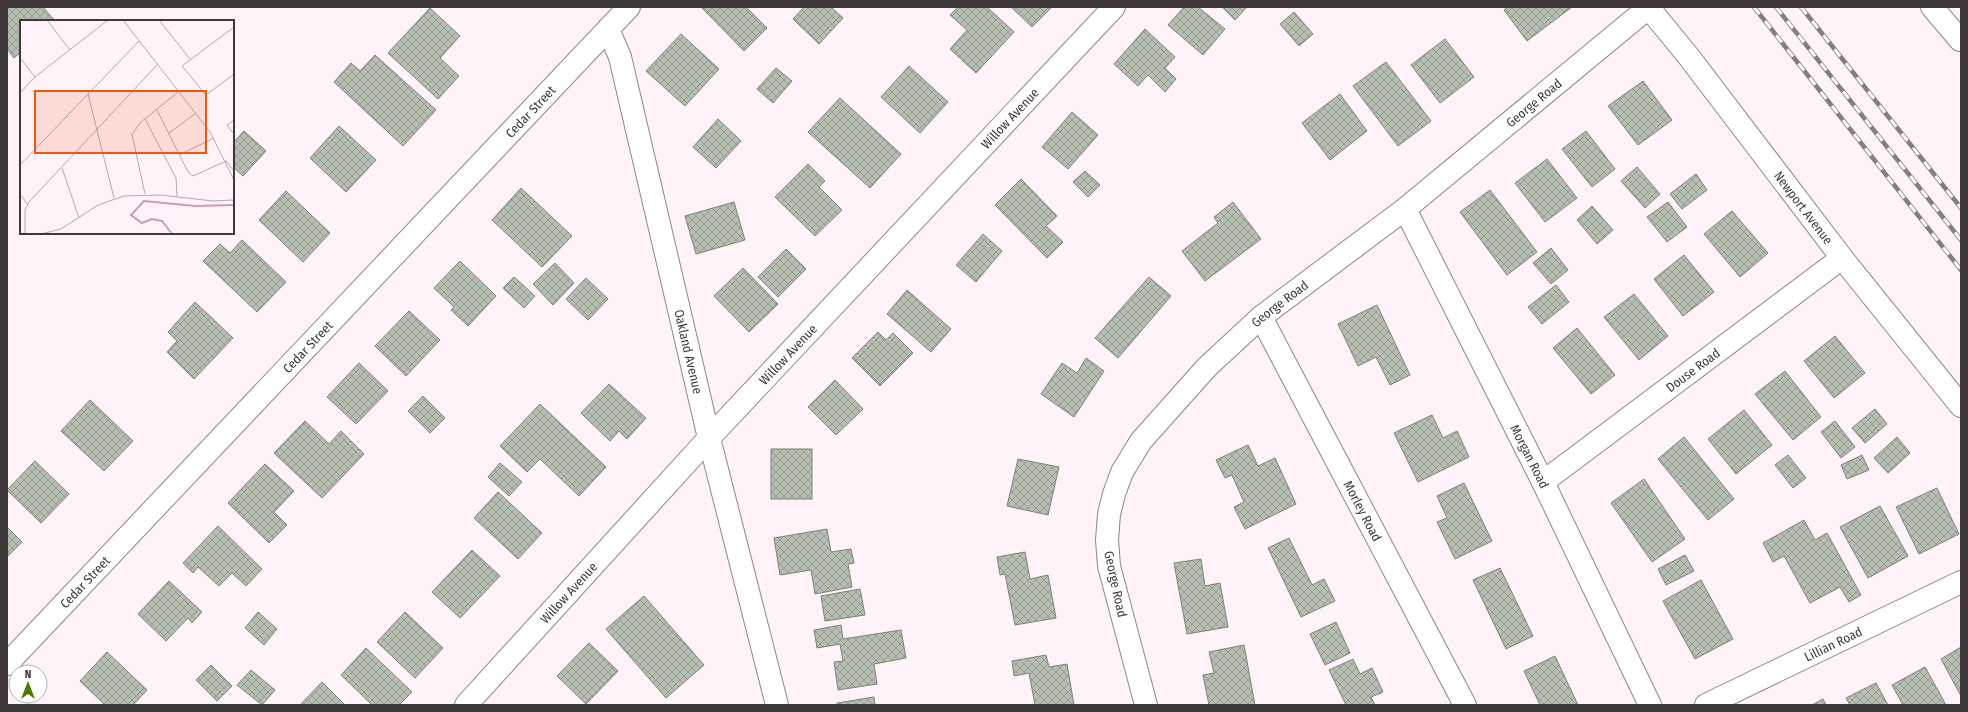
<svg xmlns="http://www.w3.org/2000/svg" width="1968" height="712" font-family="'Fira Sans Condensed',sans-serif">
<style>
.building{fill:url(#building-cross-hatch);stroke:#7c8277}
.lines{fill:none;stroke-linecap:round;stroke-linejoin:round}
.minor-casing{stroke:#91838b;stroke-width:24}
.major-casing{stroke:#91838b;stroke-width:24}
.minor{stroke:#fff;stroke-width:22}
.major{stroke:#fff;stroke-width:22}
.rail-casing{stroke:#857d81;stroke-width:4.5}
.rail{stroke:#fff;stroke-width:3;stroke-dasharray:9;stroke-linecap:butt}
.labels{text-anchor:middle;stroke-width:3;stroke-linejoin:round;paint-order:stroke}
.street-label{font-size:13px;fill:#3e383b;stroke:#fff}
.inset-river{fill:none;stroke:#cb9cb7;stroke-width:2}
.inset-road{fill:none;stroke:#b2a8ad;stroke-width:1}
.view{fill:#e8590c;fill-opacity:0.15;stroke:#e8590c;stroke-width:2}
.inset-edge{fill:none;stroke:#3e383b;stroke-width:2}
</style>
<defs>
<pattern id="building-cross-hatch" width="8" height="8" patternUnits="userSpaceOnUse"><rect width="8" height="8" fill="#b7beb2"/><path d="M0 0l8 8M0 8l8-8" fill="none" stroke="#969b92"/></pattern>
</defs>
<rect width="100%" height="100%" fill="#fff3f9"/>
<g class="building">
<polygon points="7,7 43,7 55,21 21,21 21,52 14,58 7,49"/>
<polygon points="701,7 746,7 767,28 744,51"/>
<polygon points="804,7 831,7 843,18 819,44 793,19"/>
<polygon points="958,7 987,7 1014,32 976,73 950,49 967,30 950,15"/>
<polygon points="1011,7 1052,7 1032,27"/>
<polygon points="1184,7 1198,7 1225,29 1203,55 1168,25"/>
<polygon points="1222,7 1247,7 1235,20"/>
<polygon points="1508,7 1572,7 1527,41 1504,10"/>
<polygon points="430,8 460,36 440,58 459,76 438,99 388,53"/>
<polygon points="1294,12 1313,34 1299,46 1280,24"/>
<polygon points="1145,29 1175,57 1165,68 1176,79 1165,92 1148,75 1138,86 1114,64"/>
<polygon points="681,34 719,69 685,106 646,71"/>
<polygon points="1445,39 1474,77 1440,103 1411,65"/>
<polygon points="375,55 436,110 403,146 334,82 351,63 360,71"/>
<polygon points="1386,62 1431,121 1398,146 1353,86"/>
<polygon points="909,66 948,102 920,133 881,97"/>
<polygon points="776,68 792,81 773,103 757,89"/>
<polygon points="1643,81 1672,120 1638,145 1608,106"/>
<polygon points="1340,94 1367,131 1330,160 1302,123"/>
<polygon points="840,98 901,154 870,188 808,132"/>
<polygon points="1072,112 1098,135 1068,169 1042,147"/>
<polygon points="718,119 741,141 716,168 693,147"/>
<polygon points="339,126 376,160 346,192 310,158"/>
<polygon points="244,131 266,151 243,176 233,167 233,143"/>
<polygon points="1586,131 1615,169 1592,187 1562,149"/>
<polygon points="1547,159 1577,198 1545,222 1515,183"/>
<polygon points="808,164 825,181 819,187 842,210 815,236 775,197"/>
<polygon points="1637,167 1660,194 1645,208 1621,181"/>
<polygon points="1085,171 1100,185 1088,197 1073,182"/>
<polygon points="1696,174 1707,190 1682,209 1670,194"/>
<polygon points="1021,179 1057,216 1046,226 1063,242 1047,258 995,205"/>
<polygon points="521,188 572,236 542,267 492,220"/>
<polygon points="1490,190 1537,252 1507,275 1460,212"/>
<polygon points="286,191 330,233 303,262 259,220"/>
<polygon points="734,202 745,240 696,254 685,216"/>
<polygon points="1233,202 1261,239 1205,281 1182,251 1218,223 1214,217"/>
<polygon points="1668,202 1687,227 1667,242 1647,217"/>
<polygon points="1592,206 1613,230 1597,244 1577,220"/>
<polygon points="1732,211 1768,253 1740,277 1704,234"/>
<polygon points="983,234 1002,251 976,282 956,265"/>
<polygon points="242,240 286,282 257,312 203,261 220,244 230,253"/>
<polygon points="1551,248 1568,270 1551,284 1533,263"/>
<polygon points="786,249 806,269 778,297 758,277"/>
<polygon points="1684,255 1714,292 1683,316 1654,279"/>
<polygon points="460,261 496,296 468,326 451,310 454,307 434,288"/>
<polygon points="555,263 574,283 553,305 533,284"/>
<polygon points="743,268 778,304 749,332 714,296"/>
<polygon points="514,277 535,296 524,308 503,288"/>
<polygon points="1149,277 1171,296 1118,358 1095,338"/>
<polygon points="586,278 608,299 588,320 566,299"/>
<polygon points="1556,285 1569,302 1542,324 1528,307"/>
<polygon points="907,290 951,329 931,352 887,314"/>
<polygon points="1634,294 1668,336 1639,360 1604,317"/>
<polygon points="195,302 233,338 194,379 167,352 177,341 168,332"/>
<polygon points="1377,305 1410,375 1390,385 1376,357 1358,366 1338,324"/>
<polygon points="409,311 440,340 406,376 375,346"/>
<polygon points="1577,328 1615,375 1591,394 1553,348"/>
<polygon points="878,332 886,340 893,333 913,353 880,386 852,358"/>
<polygon points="1835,336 1865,373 1834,398 1804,361"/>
<polygon points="1086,358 1104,371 1074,417 1041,394 1062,363 1077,373"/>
<polygon points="359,363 388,391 356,424 327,397"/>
<polygon points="1785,371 1821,417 1793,440 1755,394"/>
<polygon points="835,380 863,409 836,435 808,407"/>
<polygon points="609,384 646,418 627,439 619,431 610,441 581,413"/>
<polygon points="423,396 445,418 430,433 408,411"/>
<polygon points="90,400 133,441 104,471 61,431"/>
<polygon points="540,404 606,467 579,496 540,459 527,472 500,446"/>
<polygon points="1875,409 1887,424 1865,443 1852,428"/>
<polygon points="1744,410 1772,445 1736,474 1708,439"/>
<polygon points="1432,415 1443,438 1457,431 1469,457 1418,482 1394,433"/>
<polygon points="305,421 329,444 341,431 364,454 322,498 274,453"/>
<polygon points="1835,421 1855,447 1841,458 1821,432"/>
<polygon points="1684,437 1734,499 1708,520 1658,459"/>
<polygon points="1897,437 1910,453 1888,473 1874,458"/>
<polygon points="1248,445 1258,466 1275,458 1296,504 1245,529 1234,507 1244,502 1232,475 1225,478 1216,460"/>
<rect x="771" y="449" width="41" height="50"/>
<polygon points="1788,455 1806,478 1793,488 1775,465"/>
<polygon points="1862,455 1869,470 1847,479 1841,465"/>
<polygon points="1018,459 1059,467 1048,515 1007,506"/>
<polygon points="35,461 69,494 41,523 7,490"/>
<polygon points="500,463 522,482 509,496 488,477"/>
<polygon points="265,464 294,491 274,512 287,525 269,543 228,503"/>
<polygon points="1644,479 1685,539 1652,562 1611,503"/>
<polygon points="1464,483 1492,541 1455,559 1437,522 1447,518 1437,496"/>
<polygon points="1937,488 1959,534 1919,554 1896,507"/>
<polygon points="498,492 542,533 518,559 474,518"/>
<polygon points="1880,506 1908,556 1868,578 1840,527"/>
<polygon points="1804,520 1815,540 1827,533 1861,595 1849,602 1840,587 1810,603 1784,556 1773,562 1763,543"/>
<polygon points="218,526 262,569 246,586 232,573 219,586 198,567 193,573 183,563"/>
<polygon points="7,527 22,542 7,557"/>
<polygon points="827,529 831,552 851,549 854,563 848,564 852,587 815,594 811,570 780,575 774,538"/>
<polygon points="1289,538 1312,585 1324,579 1335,601 1301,617 1268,548"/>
<polygon points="472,550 500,576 460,618 432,592"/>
<polygon points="1025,552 1030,579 1048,575 1056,618 1015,625 1005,574 1000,575 997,557"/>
<polygon points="1685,555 1694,571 1666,585 1658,569"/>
<polygon points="1201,559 1205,586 1220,583 1228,627 1187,634 1174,563"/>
<polygon points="1500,568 1533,636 1506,649 1473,580"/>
<polygon points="1701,580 1733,639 1695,659 1663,601"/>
<polygon points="169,581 202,612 192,623 188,618 166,641 138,614"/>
<polygon points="860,589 865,615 825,621 821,596"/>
<polygon points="644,596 704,665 666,698 606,629"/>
<polygon points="258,612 277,629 264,645 245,628"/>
<polygon points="405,612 443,648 415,678 377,642"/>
<polygon points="1336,622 1350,653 1325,665 1310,634"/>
<polygon points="841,625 843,639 901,630 906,658 874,664 877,684 838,690 834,662 843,661 840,644 817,648 814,630"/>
<polygon points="589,643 618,671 586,704 557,676"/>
<polygon points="1244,645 1255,705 1209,705 1203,675 1214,673 1209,652"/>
<polygon points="1961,647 1961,696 1941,659"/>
<polygon points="366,648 412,692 399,705 372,705 341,675"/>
<polygon points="107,652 147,690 133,705 105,705 80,681"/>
<polygon points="1046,655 1049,667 1067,664 1074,705 1035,705 1029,673 1014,676 1012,661"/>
<polygon points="1555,656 1578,705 1540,705 1524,671"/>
<polygon points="1353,659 1360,674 1372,668 1383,692 1371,697 1375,705 1346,705 1329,670"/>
<polygon points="211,665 232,686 217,701 196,680"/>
<polygon points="1925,667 1946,705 1903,705 1892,685"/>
<polygon points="251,670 275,690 262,705 237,685"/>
<polygon points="322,682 345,705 300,705"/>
<polygon points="1876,683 1888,705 1850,705 1846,698"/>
<polygon points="874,697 875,705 837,705 837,703"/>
<polygon points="1823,699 1826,705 1812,705"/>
</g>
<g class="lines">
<defs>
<g id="minor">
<polyline points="1932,7 1960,40 1961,39"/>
<path id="s1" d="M608 29 620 57 709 438 777 705"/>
<path id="s2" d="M1405 209 1543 482 1650 705"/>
<path id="s3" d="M1261 317 1465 705"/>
<path id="s4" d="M1543 482 1842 258"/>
<path id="s5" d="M7 664 629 7"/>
<path id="s6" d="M466 705 709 438 1114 7"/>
<path id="s7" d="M1146 705 1109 566 1107 540 1109 514 1114 494 1122 472 1141 441 1207 367 1261 317 1405 209 1648 8"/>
<path id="s8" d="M1706 705 1961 582"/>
</g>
<g id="major">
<path id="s9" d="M1648 7 1689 57 1842 258 1961 406"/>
</g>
</defs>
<use href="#minor" class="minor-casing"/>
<use href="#major" class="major-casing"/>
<use href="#minor" class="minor"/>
<use href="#major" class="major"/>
<defs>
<g id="rail">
<polyline points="1754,7 1961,270"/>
<polyline points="1776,7 1961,240"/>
<polyline points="1801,7 1961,208"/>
</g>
</defs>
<use href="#rail" class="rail-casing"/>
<use href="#rail" class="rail"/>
</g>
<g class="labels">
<g class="street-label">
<text dy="5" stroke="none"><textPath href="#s7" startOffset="796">George Road</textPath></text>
<text dy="5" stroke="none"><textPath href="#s5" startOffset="761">Cedar Street</textPath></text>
<text dy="5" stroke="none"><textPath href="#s6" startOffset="800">Willow Avenue</textPath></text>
<text dy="5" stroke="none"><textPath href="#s9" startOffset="254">Newport Avenue</textPath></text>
<text dy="5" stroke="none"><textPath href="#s7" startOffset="472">George Road</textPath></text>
<text dy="5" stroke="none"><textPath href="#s5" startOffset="437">Cedar Street</textPath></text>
<text dy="5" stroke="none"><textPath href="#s1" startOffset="333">Oakland Avenue</textPath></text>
<text dy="5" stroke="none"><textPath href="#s6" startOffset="476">Willow Avenue</textPath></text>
<text dy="5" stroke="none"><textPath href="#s4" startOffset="187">Douse Road</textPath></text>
<text dy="5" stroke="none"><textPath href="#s2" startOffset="277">Morgan Road</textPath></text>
<text dy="5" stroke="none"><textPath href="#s3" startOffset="219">Morley Road</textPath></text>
<text dy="5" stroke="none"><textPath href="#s5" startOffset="113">Cedar Street</textPath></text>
<text transform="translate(1116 584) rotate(78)" y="5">George Road</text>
<text dy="5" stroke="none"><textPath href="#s6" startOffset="152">Willow Avenue</textPath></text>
<text dy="5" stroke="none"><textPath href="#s8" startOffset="141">Lillian Road</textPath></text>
</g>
</g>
<g transform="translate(20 20)">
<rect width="214" height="214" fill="#fff3f9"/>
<path class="inset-river" d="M152 214 142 201 132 199 122 203 111 195 124 181 175 186 214 185"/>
<path class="inset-road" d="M27 0 50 30M103 0 190 112 214 160M139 0 170 39M214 7 162 46 186 75 214 54M0 38 15 57M0 73 15 57 88 0M68 74 94 178M137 90 168 152 173 156 206 141M125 99 156 158 157 176M214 100 207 105 214 114M149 113 175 94M159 135 194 118M206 141 214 151M0 145 119 21M42 148 59 198M0 174 8 185M125 174 112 114 121 102 158 72M5 213V190L9 182 137 45M21 214 41 209 78 185 104 176 141 175 193 181 214 180"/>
<path class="view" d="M15 71H186V133H15Z"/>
<rect width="214" height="214" class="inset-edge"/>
</g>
<rect width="1968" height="712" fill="none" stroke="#3e383b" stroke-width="16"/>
<g transform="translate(28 684)"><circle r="19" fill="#ffffff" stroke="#b2afb1"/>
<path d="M0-3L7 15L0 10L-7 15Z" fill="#4a7900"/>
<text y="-6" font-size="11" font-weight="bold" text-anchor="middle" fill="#3e383b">N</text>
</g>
</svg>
